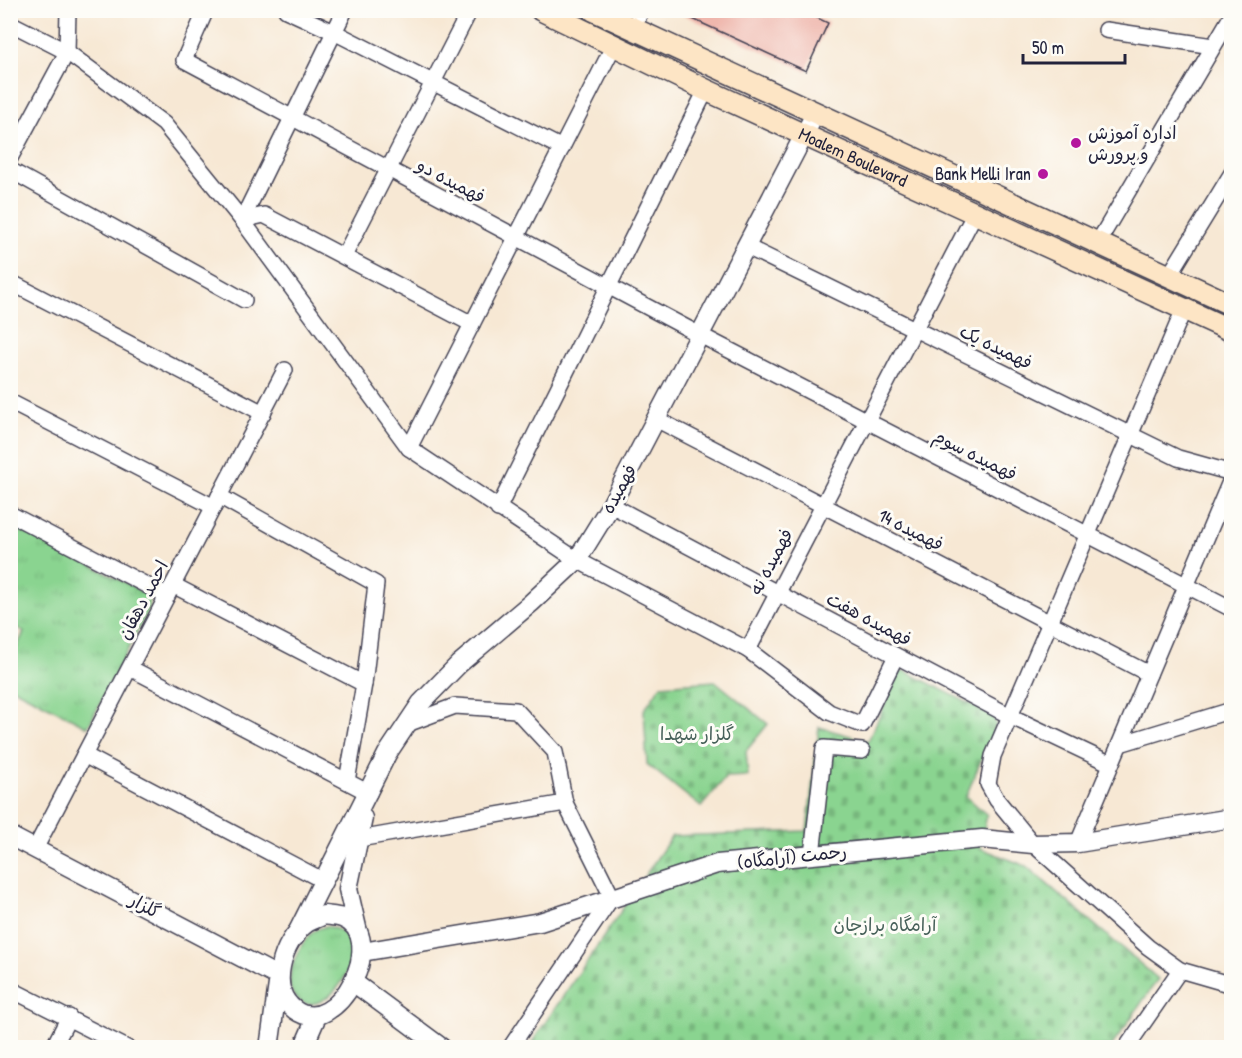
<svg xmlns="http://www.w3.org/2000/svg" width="1242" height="1058" font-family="'Patrick Hand','Playpen Sans Arabic',sans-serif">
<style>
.grass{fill:url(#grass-tufts);stroke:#567b66;stroke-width:1.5}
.cemetery{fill:url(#cemetery-stones);stroke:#567b66;stroke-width:1.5}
.building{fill:#eeb2a8}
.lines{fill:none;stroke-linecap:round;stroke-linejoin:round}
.minor-casing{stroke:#424052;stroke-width:18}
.tertiary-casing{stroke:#424052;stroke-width:21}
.secondary-casing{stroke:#424052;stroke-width:24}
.minor{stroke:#fff;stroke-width:15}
.tertiary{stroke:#fff;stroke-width:18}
.secondary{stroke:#fde5c5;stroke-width:21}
.poi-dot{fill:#b5179e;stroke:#fdfcf7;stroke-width:2}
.labels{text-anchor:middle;stroke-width:6;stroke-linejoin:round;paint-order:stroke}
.poi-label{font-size:18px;fill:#22223b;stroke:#fdfcf7;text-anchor:start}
.street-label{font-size:18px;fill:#22223b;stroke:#fdfcf7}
.park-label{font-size:18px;fill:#466059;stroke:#fdfcf7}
</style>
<defs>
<pattern id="grass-tufts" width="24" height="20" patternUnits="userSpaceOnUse" patternTransform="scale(1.5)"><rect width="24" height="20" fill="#8ad490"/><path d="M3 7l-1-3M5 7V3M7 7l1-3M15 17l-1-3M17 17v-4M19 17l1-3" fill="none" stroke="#77b67d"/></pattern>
<pattern id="cemetery-stones" width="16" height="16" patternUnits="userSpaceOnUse" patternTransform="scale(1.5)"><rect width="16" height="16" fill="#8ad490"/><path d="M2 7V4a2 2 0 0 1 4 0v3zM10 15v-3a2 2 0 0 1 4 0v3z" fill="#77b67d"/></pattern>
</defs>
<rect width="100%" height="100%" fill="#fdfcf7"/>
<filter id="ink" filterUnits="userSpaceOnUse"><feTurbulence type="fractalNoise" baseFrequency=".0167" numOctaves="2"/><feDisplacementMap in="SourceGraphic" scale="12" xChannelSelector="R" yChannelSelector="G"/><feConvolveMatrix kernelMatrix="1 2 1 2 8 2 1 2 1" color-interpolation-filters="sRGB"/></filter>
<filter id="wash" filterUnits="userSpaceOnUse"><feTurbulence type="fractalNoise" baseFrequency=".008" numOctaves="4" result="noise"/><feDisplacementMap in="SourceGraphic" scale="24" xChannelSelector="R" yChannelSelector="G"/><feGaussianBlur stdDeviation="1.35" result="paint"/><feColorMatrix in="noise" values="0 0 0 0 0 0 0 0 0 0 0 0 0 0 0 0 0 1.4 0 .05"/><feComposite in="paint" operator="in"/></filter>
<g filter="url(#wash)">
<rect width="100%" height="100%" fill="#f7e8d4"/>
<g class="grass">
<polygon points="10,523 147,594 150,607 88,727 11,687 11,659 24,632 11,624"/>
<path d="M326 926C380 935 336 1013 304 1003 275 993 297 945 313 932 316 929 322 928 326 926Z"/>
</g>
<g class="cemetery">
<polygon points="903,670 994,716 996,725 966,796 987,815 980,848 1026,866 1158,979 1111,1047 528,1048 672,836 807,831 819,727 868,741 900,671"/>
<polygon points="715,681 768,724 746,751 748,776 726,777 701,807 647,764 644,710 661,685"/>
</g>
<g id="blocks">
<polygon class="building" points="673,10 801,10 828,23 806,71"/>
</g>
</g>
<g filter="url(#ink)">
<use href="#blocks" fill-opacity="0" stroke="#424052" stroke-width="1.5"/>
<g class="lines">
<defs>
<g id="minor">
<polyline points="206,10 184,60 700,335 1232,609"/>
<polyline points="286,10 334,32 562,148"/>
<polyline points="10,23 67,52 164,124 242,220 409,448 577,560 748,650 975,213"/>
<polyline points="1106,30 1213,46"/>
<polyline points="633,31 641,10"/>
<polyline points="10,158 67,52 68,10"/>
<polyline points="10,170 244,300"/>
<polyline points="242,220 264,215 472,324"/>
<polyline points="242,220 345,10"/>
<polyline points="1097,244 1232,15"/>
<polyline points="747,247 1178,458 1232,473"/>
<polyline points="344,256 470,10"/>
<polyline points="1169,276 1232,173"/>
<polyline points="10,282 263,413"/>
<polyline points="1184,309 993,756 988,784 997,800 1033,844 1148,947 1180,970 1232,985"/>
<polyline points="10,402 214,507"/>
<polyline points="656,419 1149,674"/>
<polyline points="409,448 613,47"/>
<polyline points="219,496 376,584 364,684 347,781"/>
<polyline points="611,505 1010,716 1111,764"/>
<polyline points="498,509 706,90"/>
<polyline points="10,514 167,596"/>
<polyline points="173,585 364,684"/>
<polyline points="748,650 829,712 862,725 896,656"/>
<polyline points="130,668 369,793"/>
<polyline points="407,724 455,706 516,710 555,752 565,803 612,897 510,1048"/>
<polyline points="1120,744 1232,710"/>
<polyline points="84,755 324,881"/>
<polyline points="359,839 565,803"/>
<polyline points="1078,843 1232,477"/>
<polyline points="35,849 285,370"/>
<polyline points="812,855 824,748 862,751"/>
<polyline points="10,989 127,1048"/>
<polyline points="53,1048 69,1017"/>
<polyline points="1126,1048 1180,970"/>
</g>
<g id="tertiary">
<polyline points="10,836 279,977"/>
<path d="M324 915C330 916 336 916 342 918 391 935 337 1041 295 1010 267 990 282 941 307 923 312 920 319 918 324 915Z"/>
<polyline points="358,932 348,889 363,818"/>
<polyline points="295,937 387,754 421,703 459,664 531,603 577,560 611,505 815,114"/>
<polyline points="362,952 540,922 717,864 982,839 1033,844 1078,843 1232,818"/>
<polyline points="353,982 442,1048"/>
<polyline points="269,1048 278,984"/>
<polyline points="303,1048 317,1016"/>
</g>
<g id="secondary">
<path id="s1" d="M541 10 706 90 1232 331"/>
<polyline points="593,10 1232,305"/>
</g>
</defs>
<use href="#minor" class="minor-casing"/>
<use href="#tertiary" class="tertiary-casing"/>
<use href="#secondary" class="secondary-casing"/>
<use href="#minor" class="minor"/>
<use href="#tertiary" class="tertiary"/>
<use href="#secondary" class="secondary"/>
</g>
</g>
<g class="poi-dot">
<circle cx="1076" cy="143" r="6"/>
<circle cx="1043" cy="174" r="6"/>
</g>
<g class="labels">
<g class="poi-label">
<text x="1088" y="139">اداره آموزش<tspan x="1088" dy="21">و پرورش</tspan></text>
<text x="1031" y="180" text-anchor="end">Bank Melli Iran</text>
</g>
<g class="street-label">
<text dy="6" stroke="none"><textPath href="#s1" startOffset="345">Moalem Boulevard</textPath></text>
<text transform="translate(451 181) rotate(28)" y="6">فهمیده دو</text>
<text transform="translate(996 347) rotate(26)" y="6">فهمیده یک</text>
<text transform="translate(975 455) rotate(27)" y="6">فهمیده سوم</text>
<text transform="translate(619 489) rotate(-61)" y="6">فهمیده</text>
<text transform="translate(911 530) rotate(27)" y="6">فهمیده 14</text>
<text transform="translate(771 562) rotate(-62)" y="6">فهمیده نه</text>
<text transform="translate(143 600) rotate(-62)" y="6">احمد دهقان</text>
<text transform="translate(869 619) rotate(28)" y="6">فهمیده هفت</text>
<text transform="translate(792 857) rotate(-6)" y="6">رحمت (آرامگاه)</text>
<text transform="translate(145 906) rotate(28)" y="6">گلزار</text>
</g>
<g class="park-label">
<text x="697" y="740">گلزار شهدا</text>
<text x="885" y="931">آرامگاه برازجان</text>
</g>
</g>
<rect width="1242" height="1058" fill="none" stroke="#fdfcf7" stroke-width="36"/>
<path d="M1023 54v9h102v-9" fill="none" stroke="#22223b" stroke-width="3"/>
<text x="1032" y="54" font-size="18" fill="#22223b" stroke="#fdfcf7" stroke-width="4.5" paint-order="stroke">50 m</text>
</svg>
